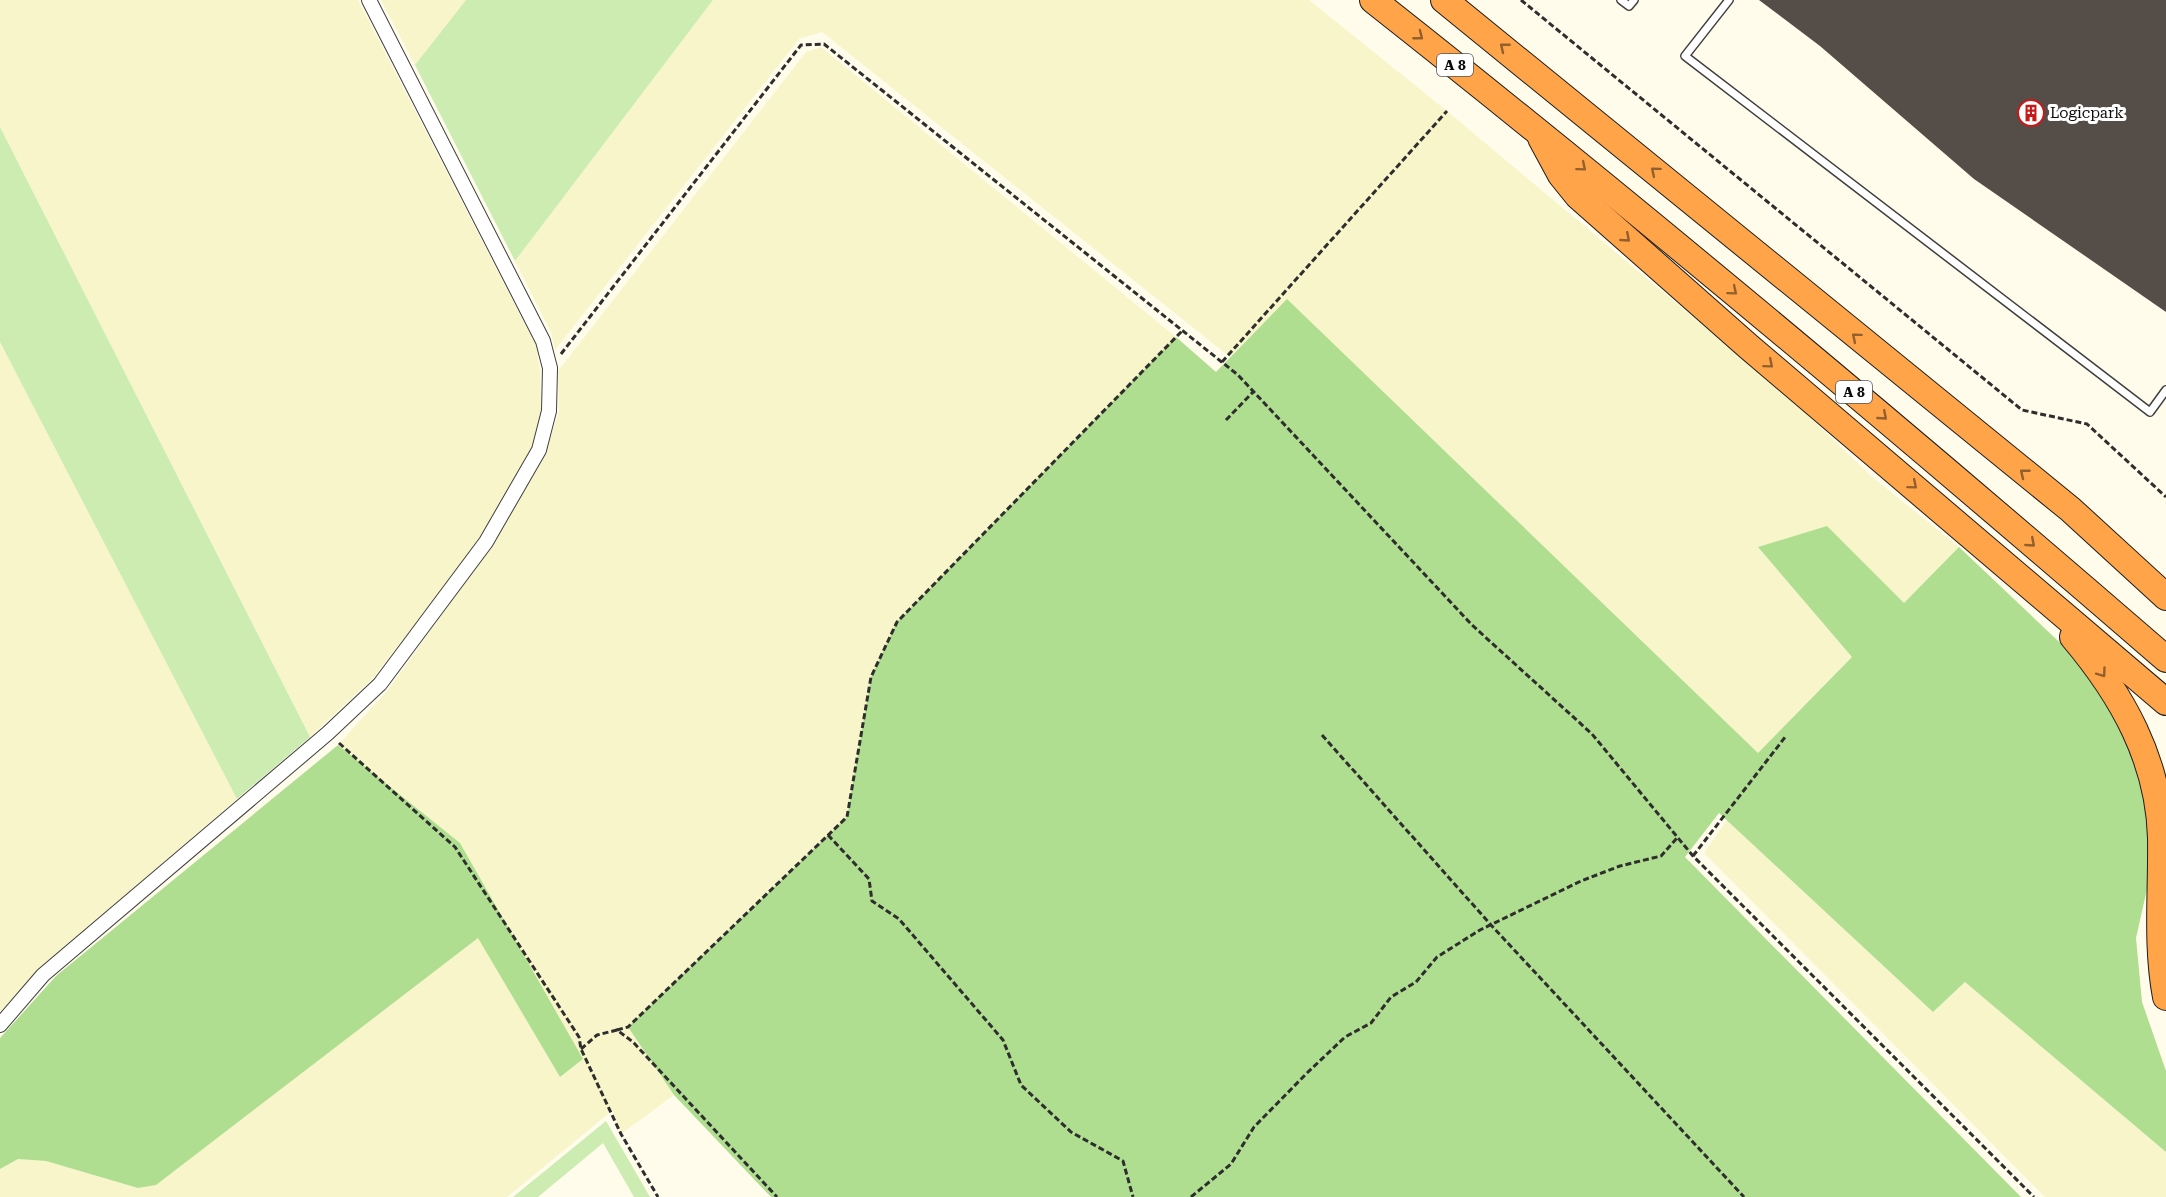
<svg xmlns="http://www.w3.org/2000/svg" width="2166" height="1197" font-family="'Roboto Serif',serif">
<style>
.farmland{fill:#f7f5c9}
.green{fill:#cdecb2}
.forest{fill:#b0de90}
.building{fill:#554d47}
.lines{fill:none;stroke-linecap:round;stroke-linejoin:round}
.lane-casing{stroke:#3f3f3f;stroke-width:10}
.street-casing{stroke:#3f3f3f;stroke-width:16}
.highway-casing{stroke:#1d1d1d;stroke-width:28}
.path{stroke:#2e2e2e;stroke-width:3;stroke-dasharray:6 3;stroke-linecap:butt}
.lane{stroke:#fff;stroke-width:7}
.street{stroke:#fff;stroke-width:14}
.highway{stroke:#ffa449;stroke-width:26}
.oneway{stroke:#92602e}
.labels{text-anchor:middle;stroke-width:6;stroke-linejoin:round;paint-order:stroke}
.shield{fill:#fff;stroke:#555;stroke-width:1.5}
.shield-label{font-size:14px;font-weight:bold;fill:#0c0c0c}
.poi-label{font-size:15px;fill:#0c0c0c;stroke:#fff;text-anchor:start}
</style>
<rect width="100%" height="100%" fill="#fffceb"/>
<g class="farmland">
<polygon points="0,0 358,0 536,346 540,370 541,410 532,448 480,540 373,678 310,737 0,127"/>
<polygon points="381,0 466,0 415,65"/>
<polygon points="713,0 1309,0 1447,111 1792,400 1871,476 1959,547 1904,603 1827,527 1758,547 1852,657 1758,753 1287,300 1230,357 822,32 799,39 555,350 551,332 515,261"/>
<polygon points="821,47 1176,337 897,622 871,677 847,817 628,1027 674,1095 621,1134 613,1110 507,1197 0,1197 0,1169 18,1159 46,1161 138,1188 156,1185 478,937 560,1077 582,1060 460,843 338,745 388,690 491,546 546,452 559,411 558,371 806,52"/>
<polygon points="0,342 237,799 39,969 0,1012"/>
<polygon points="1727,820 1933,1012 1965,982 2166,1152 2166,1197 2045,1197 1704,853"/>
</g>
<g class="green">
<polygon points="466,0 713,0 515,261 415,65"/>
<polygon points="0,127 310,737 237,799 0,342"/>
<polygon points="606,1121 650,1197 634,1197 603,1143 538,1197 513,1197"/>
</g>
<g class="forest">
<polygon points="1287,299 1758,753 1852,657 1758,547 1827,526 1904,603 1959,547 2074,656 2114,711 2148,790 2154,858 2136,938 2142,1002 2166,1071 2166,1152 1965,982 1933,1012 1719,813 1685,857 2021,1197 771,1197 674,1095 628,1027 847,817 871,677 897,622 1176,337 1216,372"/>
<polygon points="338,745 460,843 583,1059 560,1077 478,938 156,1185 138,1188 46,1161 18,1159 0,1169 0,1038 56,976"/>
</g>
<polygon class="building" points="1759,0 2166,0 2166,312 1974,179 1820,46"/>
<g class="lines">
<defs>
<g id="lane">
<polyline points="1621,0 1629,6 1634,0"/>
<polyline points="1729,0 1685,56 2150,412 2166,390"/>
</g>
<polyline id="street" points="0,1025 43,975 328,733 380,684 486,542 539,450 549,411 550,368 543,341 369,0"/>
<g id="highway">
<path d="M1373 0C1643 213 1906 434 2166 659"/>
<polyline points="1444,0 2070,509 2166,597"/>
<polyline points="1541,138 1561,175 1578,196 1749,347 2166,702"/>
<path d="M2073 637C2122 695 2159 760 2161 838 2162 891 2156 944 2166 997"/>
</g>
</defs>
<use href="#lane" class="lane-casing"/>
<use href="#street" class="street-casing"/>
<use href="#highway" class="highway-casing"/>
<g class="path">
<polyline points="1521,0 2022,410 2087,424 2166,497"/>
<polyline points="561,354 801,45 824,44 1238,375 1472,625 1592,734 1693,856 2034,1197"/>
<polyline points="1222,362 1447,111"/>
<polyline points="1226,420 1254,391"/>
<polyline points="1322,735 1491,925 1744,1197"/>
<polyline points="339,743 455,847 579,1037 581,1049 621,1134 658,1197"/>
<polyline points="828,835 869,879 872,901 899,919 1003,1040 1021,1085 1071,1132 1123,1161 1133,1197"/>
<polyline points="1693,856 1786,736"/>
<polyline points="617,1030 628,1027 847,817 871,677 897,622 1182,331"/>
<polyline points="581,1049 597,1035 617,1030 633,1042 777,1197"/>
<polyline points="1191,1197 1231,1164 1254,1127 1307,1073 1345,1037 1371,1023 1391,997 1416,982 1437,957 1480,930 1581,881 1620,866 1661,856 1677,838"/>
</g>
<use href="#lane" class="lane"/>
<use href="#street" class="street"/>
<use href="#highway" class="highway"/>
</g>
<defs><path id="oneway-chevron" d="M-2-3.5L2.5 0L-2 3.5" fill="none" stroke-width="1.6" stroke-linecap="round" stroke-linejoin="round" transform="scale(1.5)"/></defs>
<g class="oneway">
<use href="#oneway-chevron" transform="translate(1419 36) rotate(38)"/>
<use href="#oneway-chevron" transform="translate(1504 47) rotate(-141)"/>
<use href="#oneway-chevron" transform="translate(1582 167) rotate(40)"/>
<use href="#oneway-chevron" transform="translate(1655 171) rotate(-140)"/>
<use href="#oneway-chevron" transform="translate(1626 238) rotate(41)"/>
<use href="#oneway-chevron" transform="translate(1733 291) rotate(40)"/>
<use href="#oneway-chevron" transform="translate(1856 337) rotate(-140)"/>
<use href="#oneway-chevron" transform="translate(1769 364) rotate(40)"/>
<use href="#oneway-chevron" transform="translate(1883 416) rotate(41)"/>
<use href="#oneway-chevron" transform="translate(2024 473) rotate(-141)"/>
<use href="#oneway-chevron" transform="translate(1913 485) rotate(40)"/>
<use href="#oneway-chevron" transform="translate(2031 543) rotate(41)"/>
<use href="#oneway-chevron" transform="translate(2102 673) rotate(54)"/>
</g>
<defs>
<symbol id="building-ring" viewBox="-11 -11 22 22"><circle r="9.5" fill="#fff" stroke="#c61a1a" stroke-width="1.5"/><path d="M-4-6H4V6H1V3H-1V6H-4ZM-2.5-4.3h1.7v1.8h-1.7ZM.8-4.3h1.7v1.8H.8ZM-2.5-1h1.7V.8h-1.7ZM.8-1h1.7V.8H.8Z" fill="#c61a1a"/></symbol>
</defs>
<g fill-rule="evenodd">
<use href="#building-ring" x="2016" y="98" width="30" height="30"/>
</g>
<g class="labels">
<g class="shield">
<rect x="1437" y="54" width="36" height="22" rx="4.5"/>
<rect x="1836" y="381" width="36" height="22" rx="4.5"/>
</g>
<g class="shield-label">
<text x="1455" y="70">A 8</text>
<text x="1854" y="397">A 8</text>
</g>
<g class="poi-label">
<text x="2050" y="118">Logicpark</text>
</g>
</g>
</svg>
